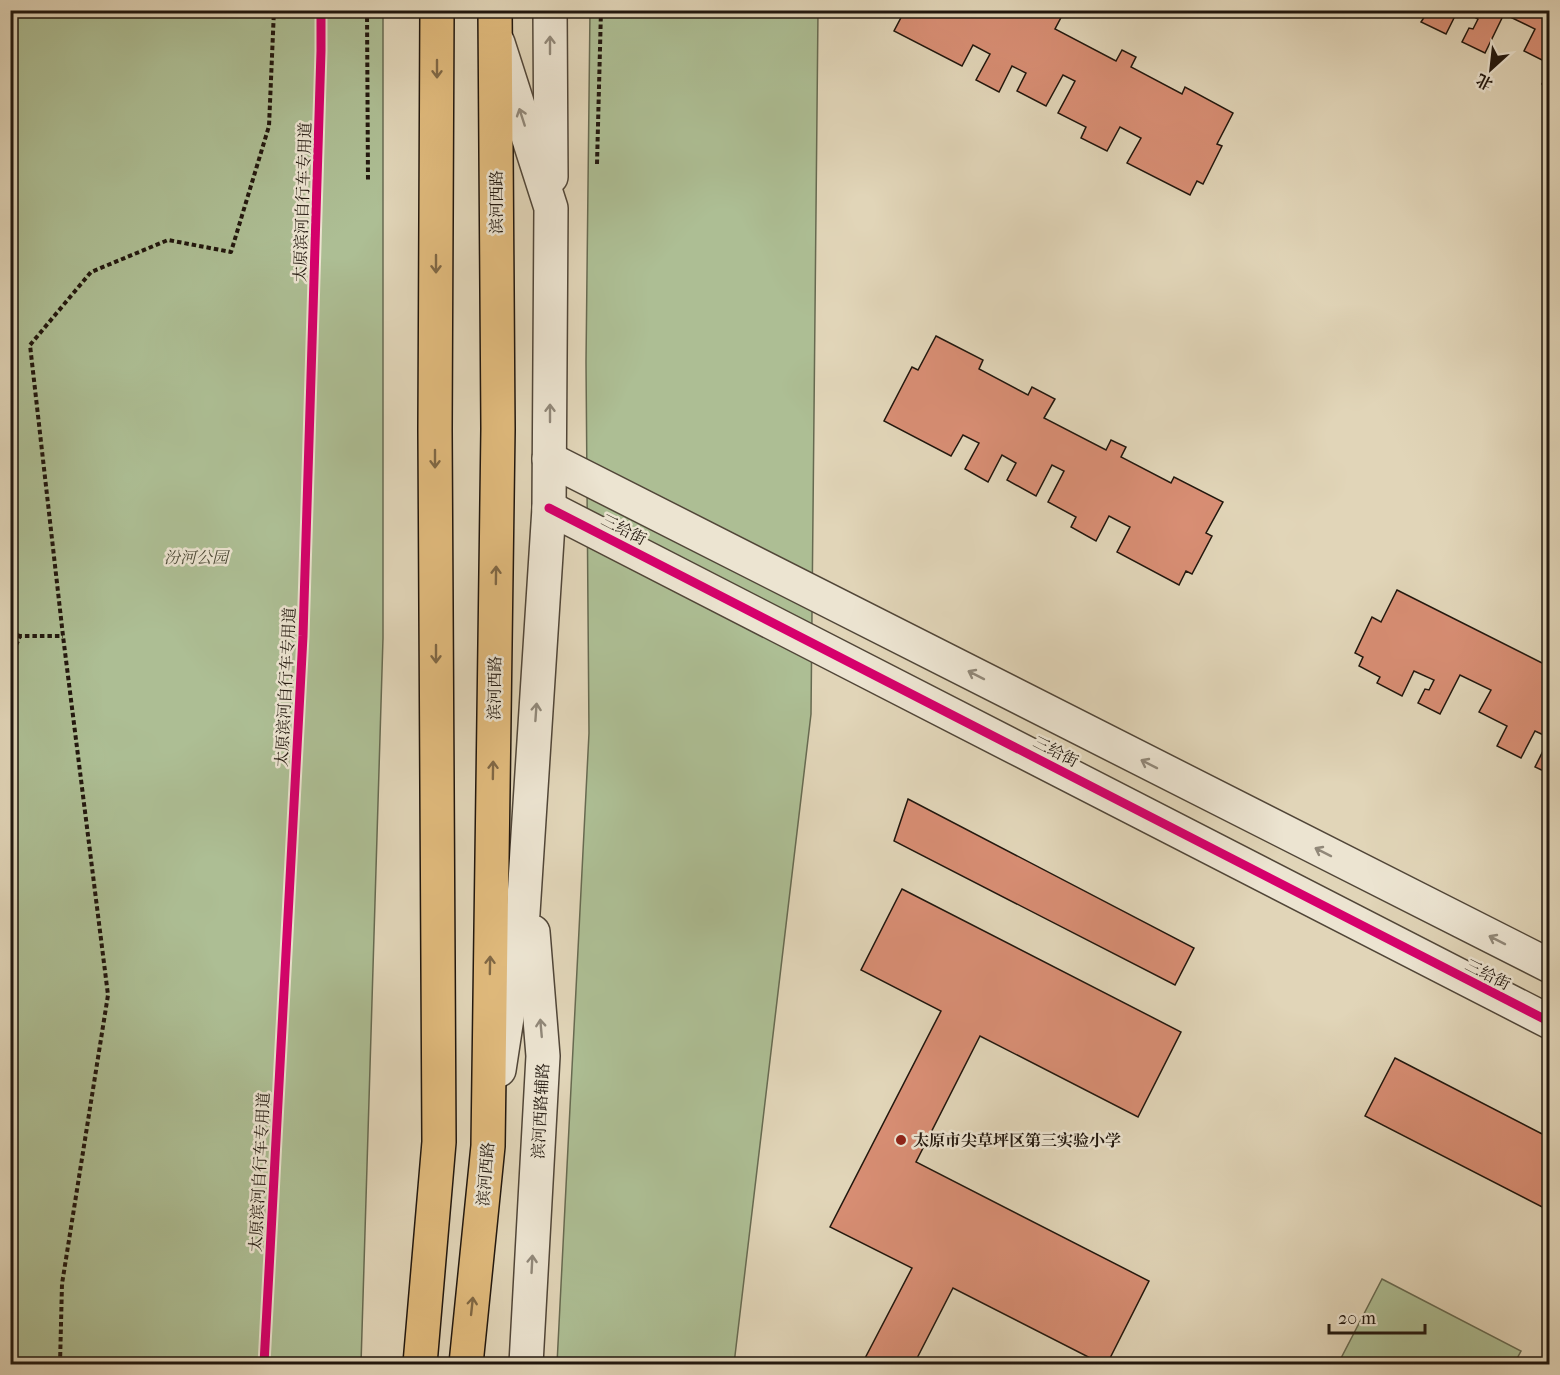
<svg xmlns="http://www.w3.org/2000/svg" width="1560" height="1375" font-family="'IM FELL French Canon','Noto Serif SC',serif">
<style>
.green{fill:#adbe94;stroke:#676a51;stroke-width:1.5}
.building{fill:#d88e74;stroke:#21170e;stroke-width:1.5}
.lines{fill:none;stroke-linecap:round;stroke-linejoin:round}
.minor-casing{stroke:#514638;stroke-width:36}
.highway-casing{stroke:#21170e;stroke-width:36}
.path{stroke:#21170e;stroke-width:4;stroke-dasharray:4.5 3;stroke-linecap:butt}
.minor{stroke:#ece4d1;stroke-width:33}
.highway{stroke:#e0ba7c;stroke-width:33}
.cycleway-casing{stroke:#ece4d1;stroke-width:13}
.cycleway{stroke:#d6006c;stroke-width:9}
.oneway{stroke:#918879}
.oneway2{stroke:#806845}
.poi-dot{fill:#8f2418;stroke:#ece4d1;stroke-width:2}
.labels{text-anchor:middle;stroke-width:5;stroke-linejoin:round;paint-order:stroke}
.street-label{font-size:16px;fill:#21170e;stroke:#ece4d1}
.park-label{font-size:16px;font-style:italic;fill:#4b4936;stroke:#ece4d1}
.poi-label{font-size:16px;font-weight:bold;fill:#21170e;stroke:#ece4d1;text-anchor:start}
</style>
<rect width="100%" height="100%" fill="#e1d5b8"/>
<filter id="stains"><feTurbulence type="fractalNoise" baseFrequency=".00333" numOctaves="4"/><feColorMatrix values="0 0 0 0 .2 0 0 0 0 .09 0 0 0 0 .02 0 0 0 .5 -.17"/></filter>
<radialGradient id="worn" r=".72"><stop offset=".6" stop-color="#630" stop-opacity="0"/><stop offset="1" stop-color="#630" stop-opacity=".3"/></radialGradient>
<g class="green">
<polygon points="10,11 383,11 383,638 361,1364 11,1364"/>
<polygon points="590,11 818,11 811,714 734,1364 557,1364 589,733 586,362"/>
<polygon points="1382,1279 1521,1351 1514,1364 1338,1364"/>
</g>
<g class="building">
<polygon points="905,10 1065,10 1055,29 1116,61 1122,50 1136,57 1131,67 1182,94 1185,87 1233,113 1217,144 1222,146 1203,184 1197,181 1190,195 1127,163 1141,138 1120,127 1107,151 1081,138 1086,127 1058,113 1075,81 1063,75 1046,106 1017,91 1026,73 1012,66 999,92 976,80 990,54 973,45 962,66 894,31"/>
<polygon points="1414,10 1458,10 1446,34 1421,22 1425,16"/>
<polygon points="1462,10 1550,10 1550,64 1524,51 1535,29 1504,14 1485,53 1462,42 1469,28 1473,29 1478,19"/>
<polygon points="1550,69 1550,88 1542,84"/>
<polygon points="936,336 983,360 979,369 1028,395 1032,387 1055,399 1044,418 1106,450 1111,440 1126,447 1121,457 1171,483 1174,477 1223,502 1206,533 1212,536 1192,574 1186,571 1179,585 1117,552 1130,527 1109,516 1096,541 1071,527 1076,517 1048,502 1064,471 1052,465 1036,496 1007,480 1016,463 1002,455 988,482 965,469 979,443 963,435 951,456 884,421 912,367 918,370"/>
<polygon points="1397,590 1550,667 1550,738 1535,731 1521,758 1497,746 1507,726 1479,712 1491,690 1460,675 1440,714 1418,703 1425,689 1429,690 1434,680 1414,671 1402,696 1377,683 1380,677 1359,666 1363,657 1355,653 1372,617 1381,622"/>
<polygon points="1544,749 1550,751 1550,774 1535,767"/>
<polygon points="908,799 1194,948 1175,985 894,841"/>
<polygon points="902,889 1181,1032 1138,1117 980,1036 916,1162 1149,1281 1107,1364 1102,1364 953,1288 914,1364 862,1364 912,1268 830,1227 941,1011 861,970"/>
<polygon points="1395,1058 1550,1138 1550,1211 1365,1116"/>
</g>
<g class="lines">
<defs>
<g id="minor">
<polyline points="550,10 551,177"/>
<polyline points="498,43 551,208 549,508 523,913 499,1070"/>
<polyline points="549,459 1550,966"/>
<polyline points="549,508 1550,1022"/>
<polyline points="526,1364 543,1056 533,932"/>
</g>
<g id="highway">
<polyline points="420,1364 439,1142 435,430 437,10"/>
<polyline points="466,1364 488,1146 498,429 495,10"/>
</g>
</defs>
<use href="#minor" class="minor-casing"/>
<use href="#highway" class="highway-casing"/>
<g class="path">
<polyline points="367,10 368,182"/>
<polyline points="597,164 601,10"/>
<polyline points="10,632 20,636"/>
<polyline points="10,659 20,636 63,636"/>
<polyline points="60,1364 62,1284 108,995 63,636 30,345 91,272 168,240 231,252 269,126 274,10"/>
</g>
<use href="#minor" class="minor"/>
<use href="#highway" class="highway"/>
<defs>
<g id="cycleway">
<polyline points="549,508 1550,1022"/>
<polyline points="264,1364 303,636 321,51 321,10"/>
</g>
</defs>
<use href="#cycleway" class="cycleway-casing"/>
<use href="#cycleway" class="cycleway"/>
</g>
<defs><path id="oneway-shaft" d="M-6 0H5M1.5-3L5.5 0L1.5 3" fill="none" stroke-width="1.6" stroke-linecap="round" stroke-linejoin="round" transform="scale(1.5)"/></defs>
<g class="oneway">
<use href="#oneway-shaft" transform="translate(550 45) rotate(-90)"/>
<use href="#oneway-shaft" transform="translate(522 117) rotate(-108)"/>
<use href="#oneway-shaft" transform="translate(550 413) rotate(-90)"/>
<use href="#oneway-shaft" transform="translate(976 675) rotate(-153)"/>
<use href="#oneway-shaft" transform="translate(536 712) rotate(-86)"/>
<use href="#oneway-shaft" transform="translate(1149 764) rotate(-153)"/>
<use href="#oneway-shaft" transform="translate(1323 852) rotate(-153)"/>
<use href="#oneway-shaft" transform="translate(1497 940) rotate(-153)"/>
<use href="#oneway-shaft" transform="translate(541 1028) rotate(-95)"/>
<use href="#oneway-shaft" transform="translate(532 1264) rotate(-87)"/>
</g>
<g class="oneway2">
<use href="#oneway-shaft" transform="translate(437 69) rotate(90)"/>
<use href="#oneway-shaft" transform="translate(436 264) rotate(90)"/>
<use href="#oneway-shaft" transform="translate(435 459) rotate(90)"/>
<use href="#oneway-shaft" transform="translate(496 575) rotate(-89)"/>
<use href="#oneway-shaft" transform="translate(436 654) rotate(90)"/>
<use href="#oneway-shaft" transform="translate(493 770) rotate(-89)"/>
<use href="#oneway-shaft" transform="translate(490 965) rotate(-89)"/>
<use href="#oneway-shaft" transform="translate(472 1306) rotate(-84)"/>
</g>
<circle class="poi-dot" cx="901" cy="1140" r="6"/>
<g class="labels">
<g class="street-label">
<text transform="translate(302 202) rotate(-88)" y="6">太原滨河自行车专用道</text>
<text transform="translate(496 202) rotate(-90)" y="6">滨河西路</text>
<text transform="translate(624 529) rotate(27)" y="6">三给街</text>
<text transform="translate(285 687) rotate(-87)" y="6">太原滨河自行车专用道</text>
<text transform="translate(494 688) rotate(-89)" y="6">滨河西路</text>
<text transform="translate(1056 751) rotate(27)" y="6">三给街</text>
<text transform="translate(1488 974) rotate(27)" y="6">三给街</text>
<text transform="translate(540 1111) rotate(-87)" y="6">滨河西路辅路</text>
<text transform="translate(259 1172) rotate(-87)" y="6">太原滨河自行车专用道</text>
<text transform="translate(485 1174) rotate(-85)" y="6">滨河西路</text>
</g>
<g class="park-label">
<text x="196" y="563">汾河公园</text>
</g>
<g class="poi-label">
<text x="913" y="1146">太原市尖草坪区第三实验小学</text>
</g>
</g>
<rect width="1560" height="1375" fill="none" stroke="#e1d5b8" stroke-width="36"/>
<rect x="12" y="12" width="1536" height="1351" fill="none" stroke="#21170e" stroke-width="3"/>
<rect x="18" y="18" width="1524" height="1339" fill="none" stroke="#21170e" stroke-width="1.5"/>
<g transform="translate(1491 69) rotate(207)" stroke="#ece4d1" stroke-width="4.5" paint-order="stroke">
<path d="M0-4.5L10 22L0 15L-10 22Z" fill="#21170e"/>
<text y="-9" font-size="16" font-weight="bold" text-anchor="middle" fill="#21170e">北</text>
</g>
<path d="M1329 1324v9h96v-9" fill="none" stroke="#21170e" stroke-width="3"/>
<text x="1338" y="1324" font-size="18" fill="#21170e" stroke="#ece4d1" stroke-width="4.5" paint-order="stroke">20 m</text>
<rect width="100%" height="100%" filter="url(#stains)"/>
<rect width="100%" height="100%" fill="url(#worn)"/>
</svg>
